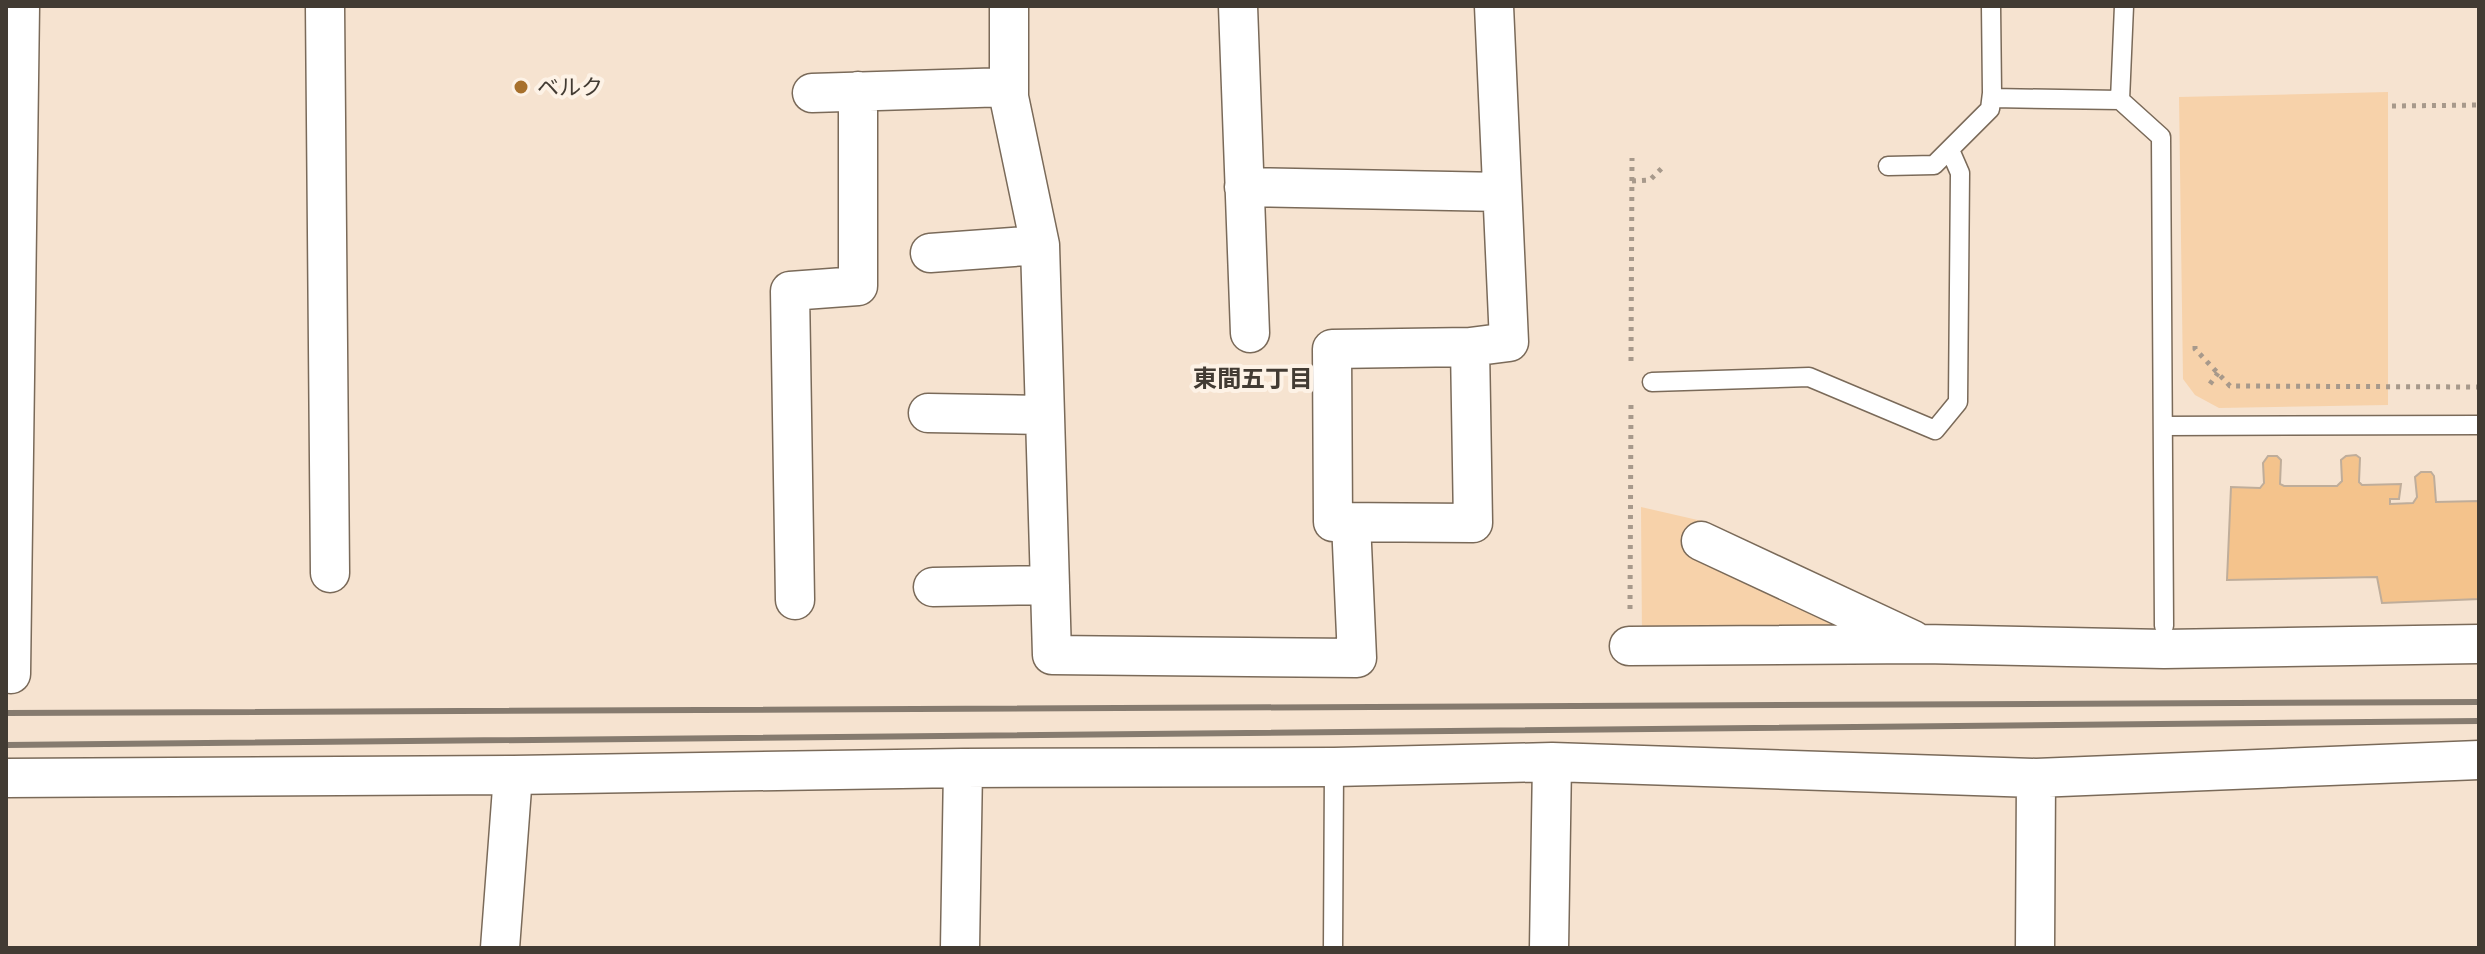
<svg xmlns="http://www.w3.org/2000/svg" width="2485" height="954" viewBox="0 0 2485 954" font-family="Inter,'Noto Sans JP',sans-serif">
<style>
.green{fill:#f7d2aa}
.building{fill:#f4c38c;stroke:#bfad9a;stroke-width:2}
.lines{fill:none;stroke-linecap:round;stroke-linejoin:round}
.lane-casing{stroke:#7a6a59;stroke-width:21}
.street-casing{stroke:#7a6a59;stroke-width:41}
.path{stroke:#a7998b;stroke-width:5;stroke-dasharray:4 6;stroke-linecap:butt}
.lane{stroke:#fff;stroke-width:18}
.street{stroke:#fff;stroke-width:38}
.rail{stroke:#867b6f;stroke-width:6}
.poi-dot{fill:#a7702c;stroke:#fdf2e6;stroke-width:3}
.labels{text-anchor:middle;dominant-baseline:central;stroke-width:8;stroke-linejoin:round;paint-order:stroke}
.poi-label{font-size:22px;fill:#423b33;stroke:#fdf2e6;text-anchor:start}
.neighbourhood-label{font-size:24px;font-weight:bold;fill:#423b33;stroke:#fdf2e6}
</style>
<rect width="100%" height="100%" fill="#f6e3d0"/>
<path class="green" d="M2388,92V405L2219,408L2195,395L2183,379L2179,97Z
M1641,507L1702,521L1688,551L1868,631L1642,637Z"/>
<path class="building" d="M2356,455L2360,458L2359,482L2362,485L2401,484L2399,499H2390V504L2413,503L2417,497L2415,477L2421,472H2431L2434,476L2436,502L2479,501V599L2382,603L2377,577L2227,580L2231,487L2260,488L2264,483L2263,463L2268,456H2277L2281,460L2280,484L2284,486H2337L2342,481L2341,460L2346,456Z"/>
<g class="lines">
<defs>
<path id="lane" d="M1992,98L2120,100L2161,137L2164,626
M2120,100L2124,6
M1888,166L1934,165L1990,109L1992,93L1991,6
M1652,382L1809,377L1935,430L1958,402L1960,173L1950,150
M2163,426L2479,425
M1333,948L1334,767"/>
<path id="street" d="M325,6L330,573
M1009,6V97L1040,245L1052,655L1357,658L1351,522
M1238,6L1250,333
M812,93L1009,87
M1244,187L1502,192
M930,253L1040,245
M1470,347L1473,523L1333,522L1332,349Z
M1470,347L1509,342L1494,6
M928,413L1044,415
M1701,541L1913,640
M933,587L1050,585
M795,600L790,291L858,286V91
M1629,646L1923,644L2164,649L2479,644
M11,674L20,6
M6,778L513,775L963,768L1334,767L1552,762L2036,778L2479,760
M500,948L513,775
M960,948L963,768
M1549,948L1552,762
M2035,948L2036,778"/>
</defs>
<use href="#lane" class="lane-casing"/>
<use href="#street" class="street-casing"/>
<path class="path" d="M2392,106L2479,105
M1632,181L1650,180L1662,168
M2195,346V349L2230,386L2479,387
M1631,361L1632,158
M2210,384L2218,373
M1630,609L1631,403"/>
<use href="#lane" class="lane"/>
<use href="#street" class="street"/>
<path class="rail" d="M6,713L2479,702
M6,745L2479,721"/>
</g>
<circle class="poi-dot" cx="521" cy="87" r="8"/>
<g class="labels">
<g class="poi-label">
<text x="537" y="87">ベルク</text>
</g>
<g class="neighbourhood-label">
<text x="1253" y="378">東間五丁目</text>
</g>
</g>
<rect width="2485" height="954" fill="none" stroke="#423b33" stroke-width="16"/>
</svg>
